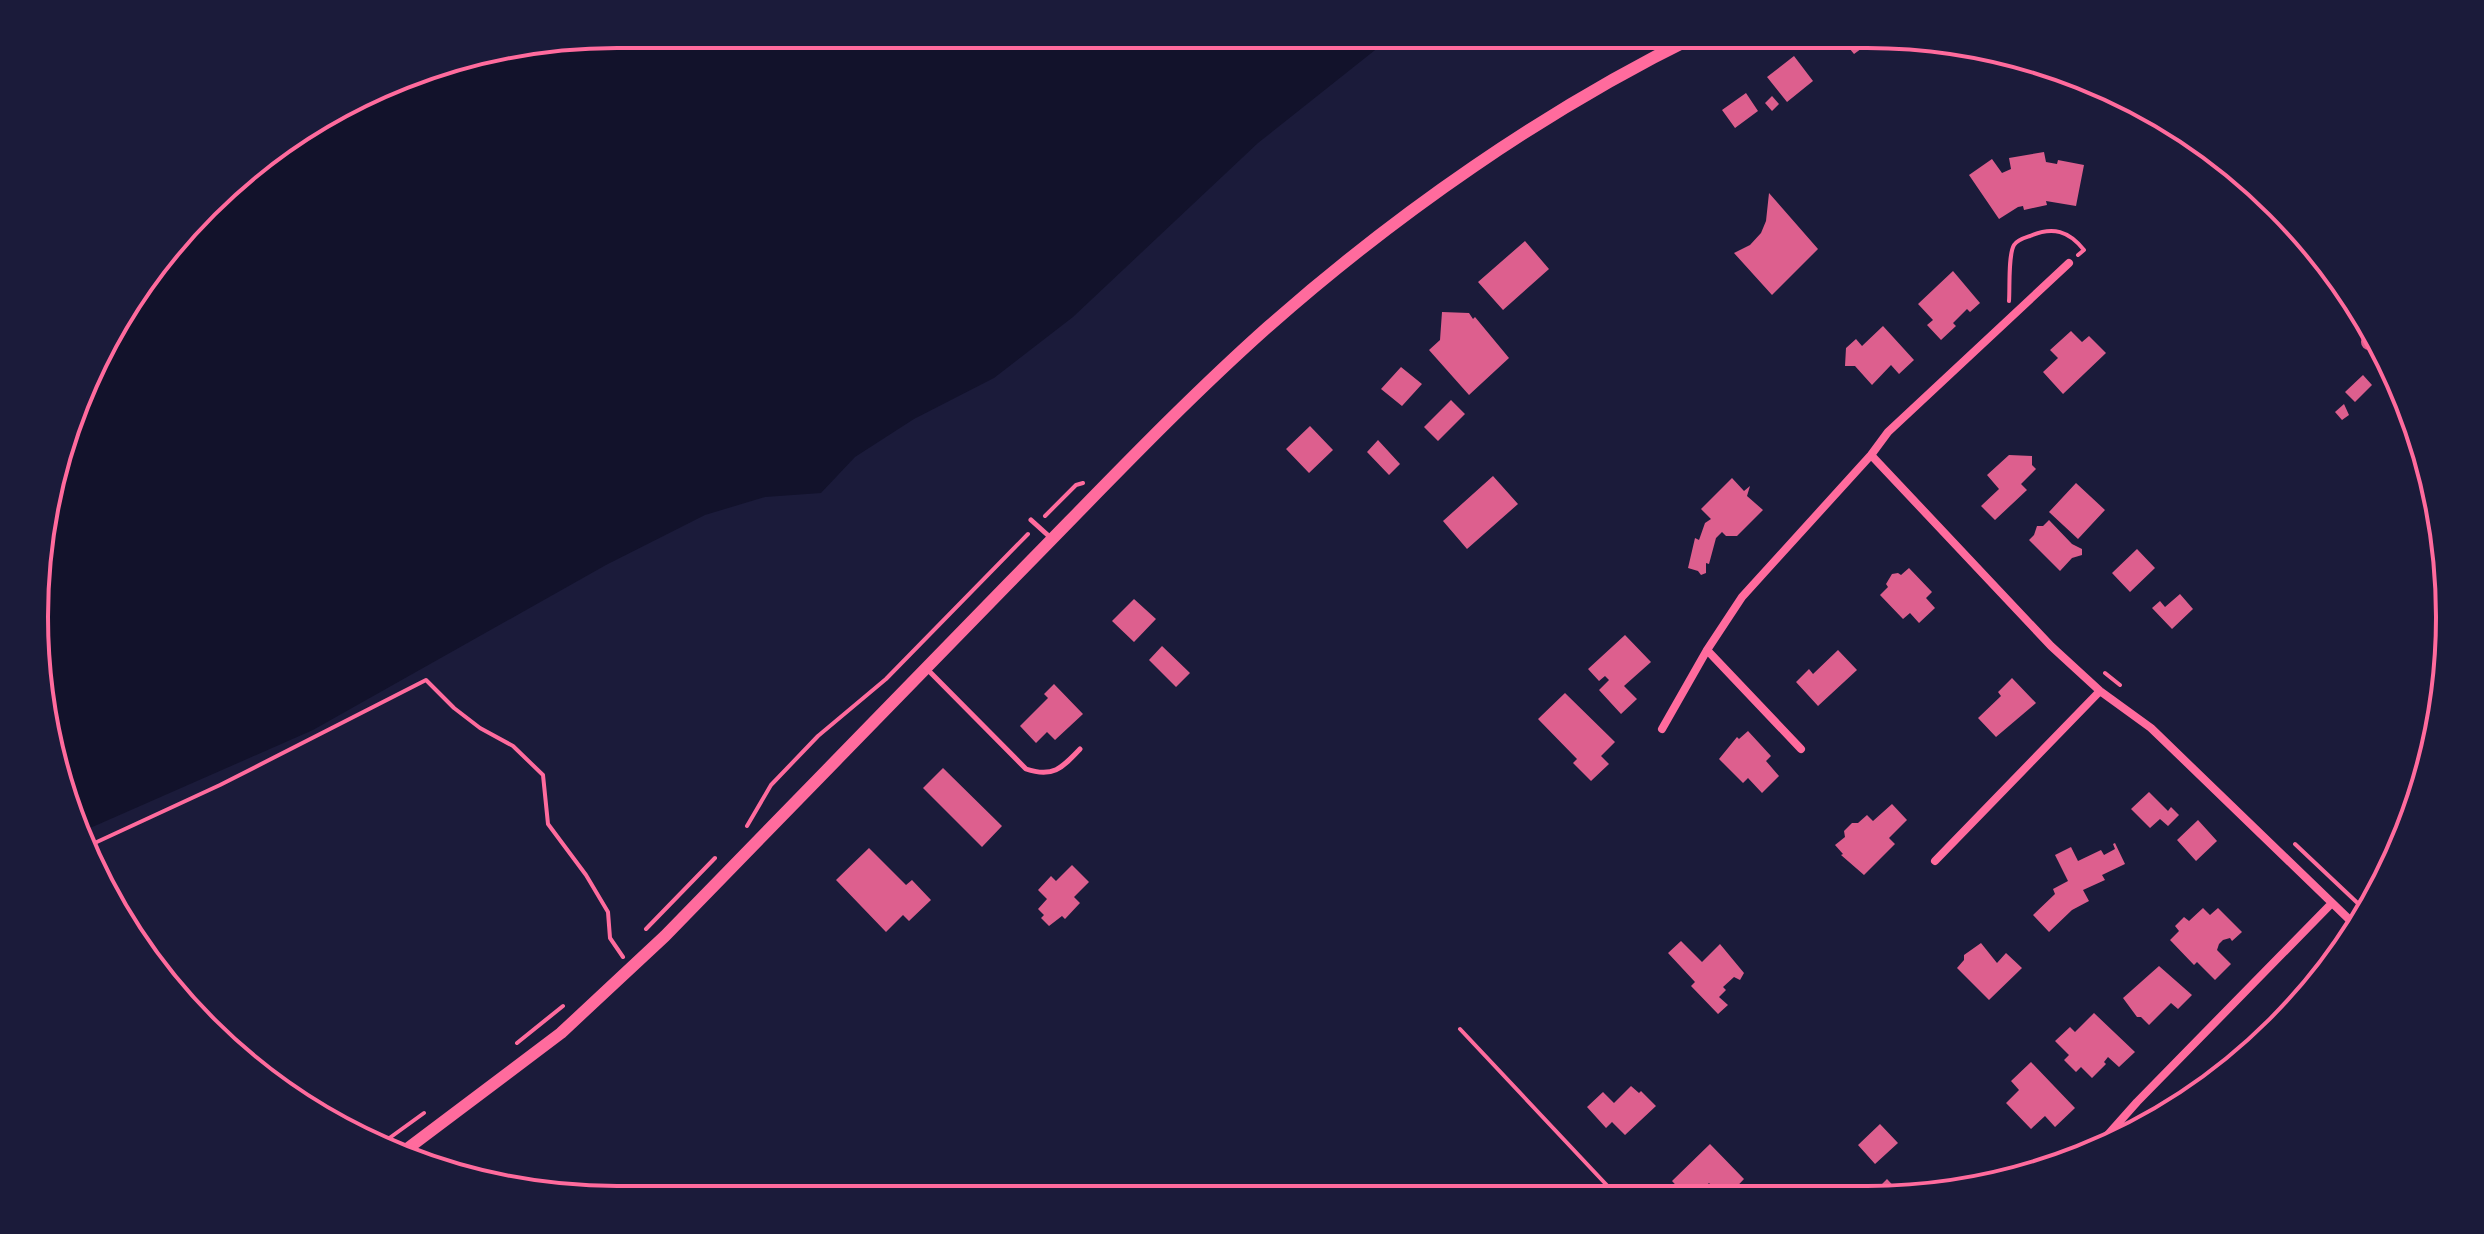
<svg xmlns="http://www.w3.org/2000/svg" width="2484" height="1234" viewBox="0 0 2484 1234" font-family="Literata,serif">
<style>
.water{fill:#12122b}
.building{fill:#dd5f8e}
.lines{fill:none;stroke-linecap:round;stroke-linejoin:round}
.path{stroke:#ff6b9d;stroke-width:4}
.service{stroke:#ff6b9d;stroke-width:5}
.minor{stroke:#ff6b9d;stroke-width:8}
.tertiary{stroke:#ff6b9d;stroke-width:12}
.rim{fill:none;stroke:#ff6b9d;stroke-width:4}
</style>
<rect width="100%" height="100%" fill="#1b1b3a"/>
<path class="water" d="M617,34L1394,35L1258,143L1073,317L994,378L914,419L855,457L821,493L765,497L705,515L606,565L313,730L81,832L39,693L45,503L78,394L132,293L262,155L429,65Z"/>
<path class="building" d="M1855,35H1880L1854,54L1845,43Z
M1794,56L1813,81L1787,102L1767,77Z
M1746,93L1758,111L1735,128L1722,110Z
M1772,96L1779,104L1772,111L1765,103Z
M2044,152L2046,162L2057,164L2058,160L2084,165L2076,206L2046,201L2047,205L2024,210L2023,206L2018,207L1999,219L1969,175L1992,159L2002,173L2011,169L2009,158Z
M1769,193L1818,249L1772,295L1734,253L1750,245L1761,233L1766,221Z
M1525,241L1549,269L1503,310L1478,282Z
M1953,271L1980,303L1970,312L1967,309L1953,323L1956,326L1941,340L1927,325L1933,320L1918,304Z
M1442,312L1469,313L1473,319L1475,317L1509,358L1469,395L1429,350L1440,340Z
M1883,326L1914,360L1899,374L1891,365L1872,385L1855,366H1845L1846,348L1856,339L1862,346Z
M2071,331L2082,342L2089,336L2106,353L2063,394L2043,372L2058,358L2050,350Z
M2361 342a8 8 0 1 1 16 0a8 8 0 1 1-16 0Z
M2384,352L2394,374L2391,377L2375,360Z
M1401,367L1422,384L1402,406L1381,389Z
M2363,375L2372,385L2355,402L2345,392Z
M1451,400L1465,414L1438,441L1424,427Z
M2344,404L2349,415L2342,420L2335,412Z
M1310,426L1333,450L1309,473L1286,449Z
M1378,440L1400,464L1389,475L1367,452Z
M2009,455L2032,456V465L2036,469L2021,484L2027,490L1995,520L1981,506L1999,489L1987,475Z
M1493,476L1518,504L1467,549L1443,521Z
M1732,478L1744,491L1750,486L1747,496L1763,510L1737,536H1726L1722,532L1716,538L1709,564L1706,563V573L1701,575L1698,571L1688,568L1695,538L1699,540L1705,523L1711,519L1701,509Z
M2076,483L2105,510L2078,539L2049,512Z
M2049,520L2072,544L2082,549V555L2072,558L2060,571L2029,540L2034,535L2037,526H2043Z
M2137,549L2155,568L2130,592L2112,573Z
M1909,568L1932,592L1926,598L1935,608L1919,623L1910,613L1903,619L1880,595L1888,587L1886,584L1892,574L1898,573L1901,575Z
M2180,594L2193,609L2172,629L2152,608L2160,601L2165,607Z
M1134,599L1156,619L1134,642L1112,621Z
M1625,635L1651,662L1624,686L1637,699L1621,714L1599,690L1609,680L1605,676L1599,681L1588,669Z
M1162,646L1190,673L1176,687L1149,660Z
M1838,650L1857,670L1818,706L1796,682L1809,669L1813,674Z
M2012,678L2036,703L1996,737L1978,718L2001,696L1998,692Z
M1054,684L1083,714L1055,740L1047,732L1036,743L1020,726L1048,698L1044,694Z
M1565,693L1615,742L1601,756L1609,764L1591,781L1573,763L1577,759L1538,719Z
M1748,731L1771,756L1766,761L1779,776L1762,793L1748,778L1743,783L1719,759L1737,737L1739,739Z
M943,768L1002,826L982,847L923,788Z
M2149,792L2168,811L2171,807L2179,815L2168,826L2160,819L2150,828L2131,809Z
M1892,804L1907,820L1889,838L1895,844L1864,875L1841,855L1843,854L1835,845L1845,837L1844,831L1852,823H1858L1867,815L1873,821Z
M2198,820L2217,841L2196,861L2177,840Z
M2115,843L2125,864L2102,875L2105,880L2083,890L2089,901L2072,910L2049,932L2033,915L2055,894L2053,889L2068,881L2055,855L2071,847L2078,861L2101,850L2104,855L2115,849L2113,844Z
M869,848L906,885L912,880L931,900L909,921L903,915L886,932L836,880Z
M1072,865L1089,882L1074,897L1080,903L1065,919L1062,916L1049,926L1041,918L1044,915L1038,909L1047,899L1038,890L1051,876L1056,881Z
M2203,908L2210,915L2218,908L2242,932L2232,941L2230,938L2223,940L2219,944L2217,950L2231,964L2215,980L2197,962L2194,965L2170,940L2179,931L2175,926L2184,917L2189,921Z
M1681,941L1702,962L1720,944L1744,973L1740,980L1734,977L1723,987L1726,990L1719,997L1728,1005L1718,1014L1691,986L1695,982L1668,953Z
M1981,943L1997,963L2006,953L2022,968L1989,1000L1957,968L1964,960V955Z
M2159,966L2192,995L2178,1009L2171,1003L2149,1025L2141,1017H2137L2123,998Z
M2094,1013L2135,1052L2119,1067L2108,1057L2104,1062L2106,1064L2092,1078L2081,1067L2076,1072L2064,1060L2069,1055L2055,1041L2070,1027L2075,1032Z
M2031,1062L2075,1108L2055,1127L2045,1116L2031,1129L2006,1103L2019,1090L2011,1081Z
M1631,1086L1639,1093L1641,1091L1656,1106L1625,1135L1612,1122L1606,1128L1587,1107L1603,1092L1614,1103Z
M1880,1124L1898,1143L1875,1164L1858,1145Z
M1710,1144L1744,1179L1728,1196H1721L1709,1183L1696,1196H1686L1672,1181Z
M1887,1179L1902,1195H1888L1880,1186Z"/>
<g class="lines">
<path class="path" d="M2009,301C2010,289 2008,255 2014,245C2017,240 2024,238 2030,236C2053,226 2069,231 2084,250L2078,255
M1045,516L1076,485L1083,483
M2105,673L2120,685
M747,826L771,785L818,736L886,679L1028,534
M2295,844L2366,911
M86,847L220,785L426,680L454,708L480,728L513,746L543,775L548,824L586,875L608,912L610,938L623,957
M646,929L715,858
M1460,1029L1617,1196
M517,1043L563,1006
M377,1147L424,1113"/>
<path class="service" d="M1031,520L1051,538
M927,669L1026,769C1053,778 1062,768 1080,749"/>
<path class="minor" d="M1871,455L2051,646L2100,691L2151,728L2356,926
M1707,650L1801,749
M1662,729L1707,650L1742,597L1871,455L1888,432L2069,263
M1935,861L2100,691
M2089,1156L2137,1102L2332,903"/>
<path class="tertiary" d="M399,1155L561,1033L665,936C779,819 894,701 1008,584C1094,497 1178,407 1269,326C1396,214 1546,109 1698,35"/>
</g>
<path d="M0 0H2484V1234H0ZM617 48H1867A569 569 0 0 1 2436 617V617A569 569 0 0 1 1867 1186H617A569 569 0 0 1 48 617V617A569 569 0 0 1 617 48Z" fill="#1b1b3a" fill-rule="evenodd"/>
<path class="rim" d="M617 48H1867A569 569 0 0 1 2436 617V617A569 569 0 0 1 1867 1186H617A569 569 0 0 1 48 617V617A569 569 0 0 1 617 48Z"/>
</svg>
